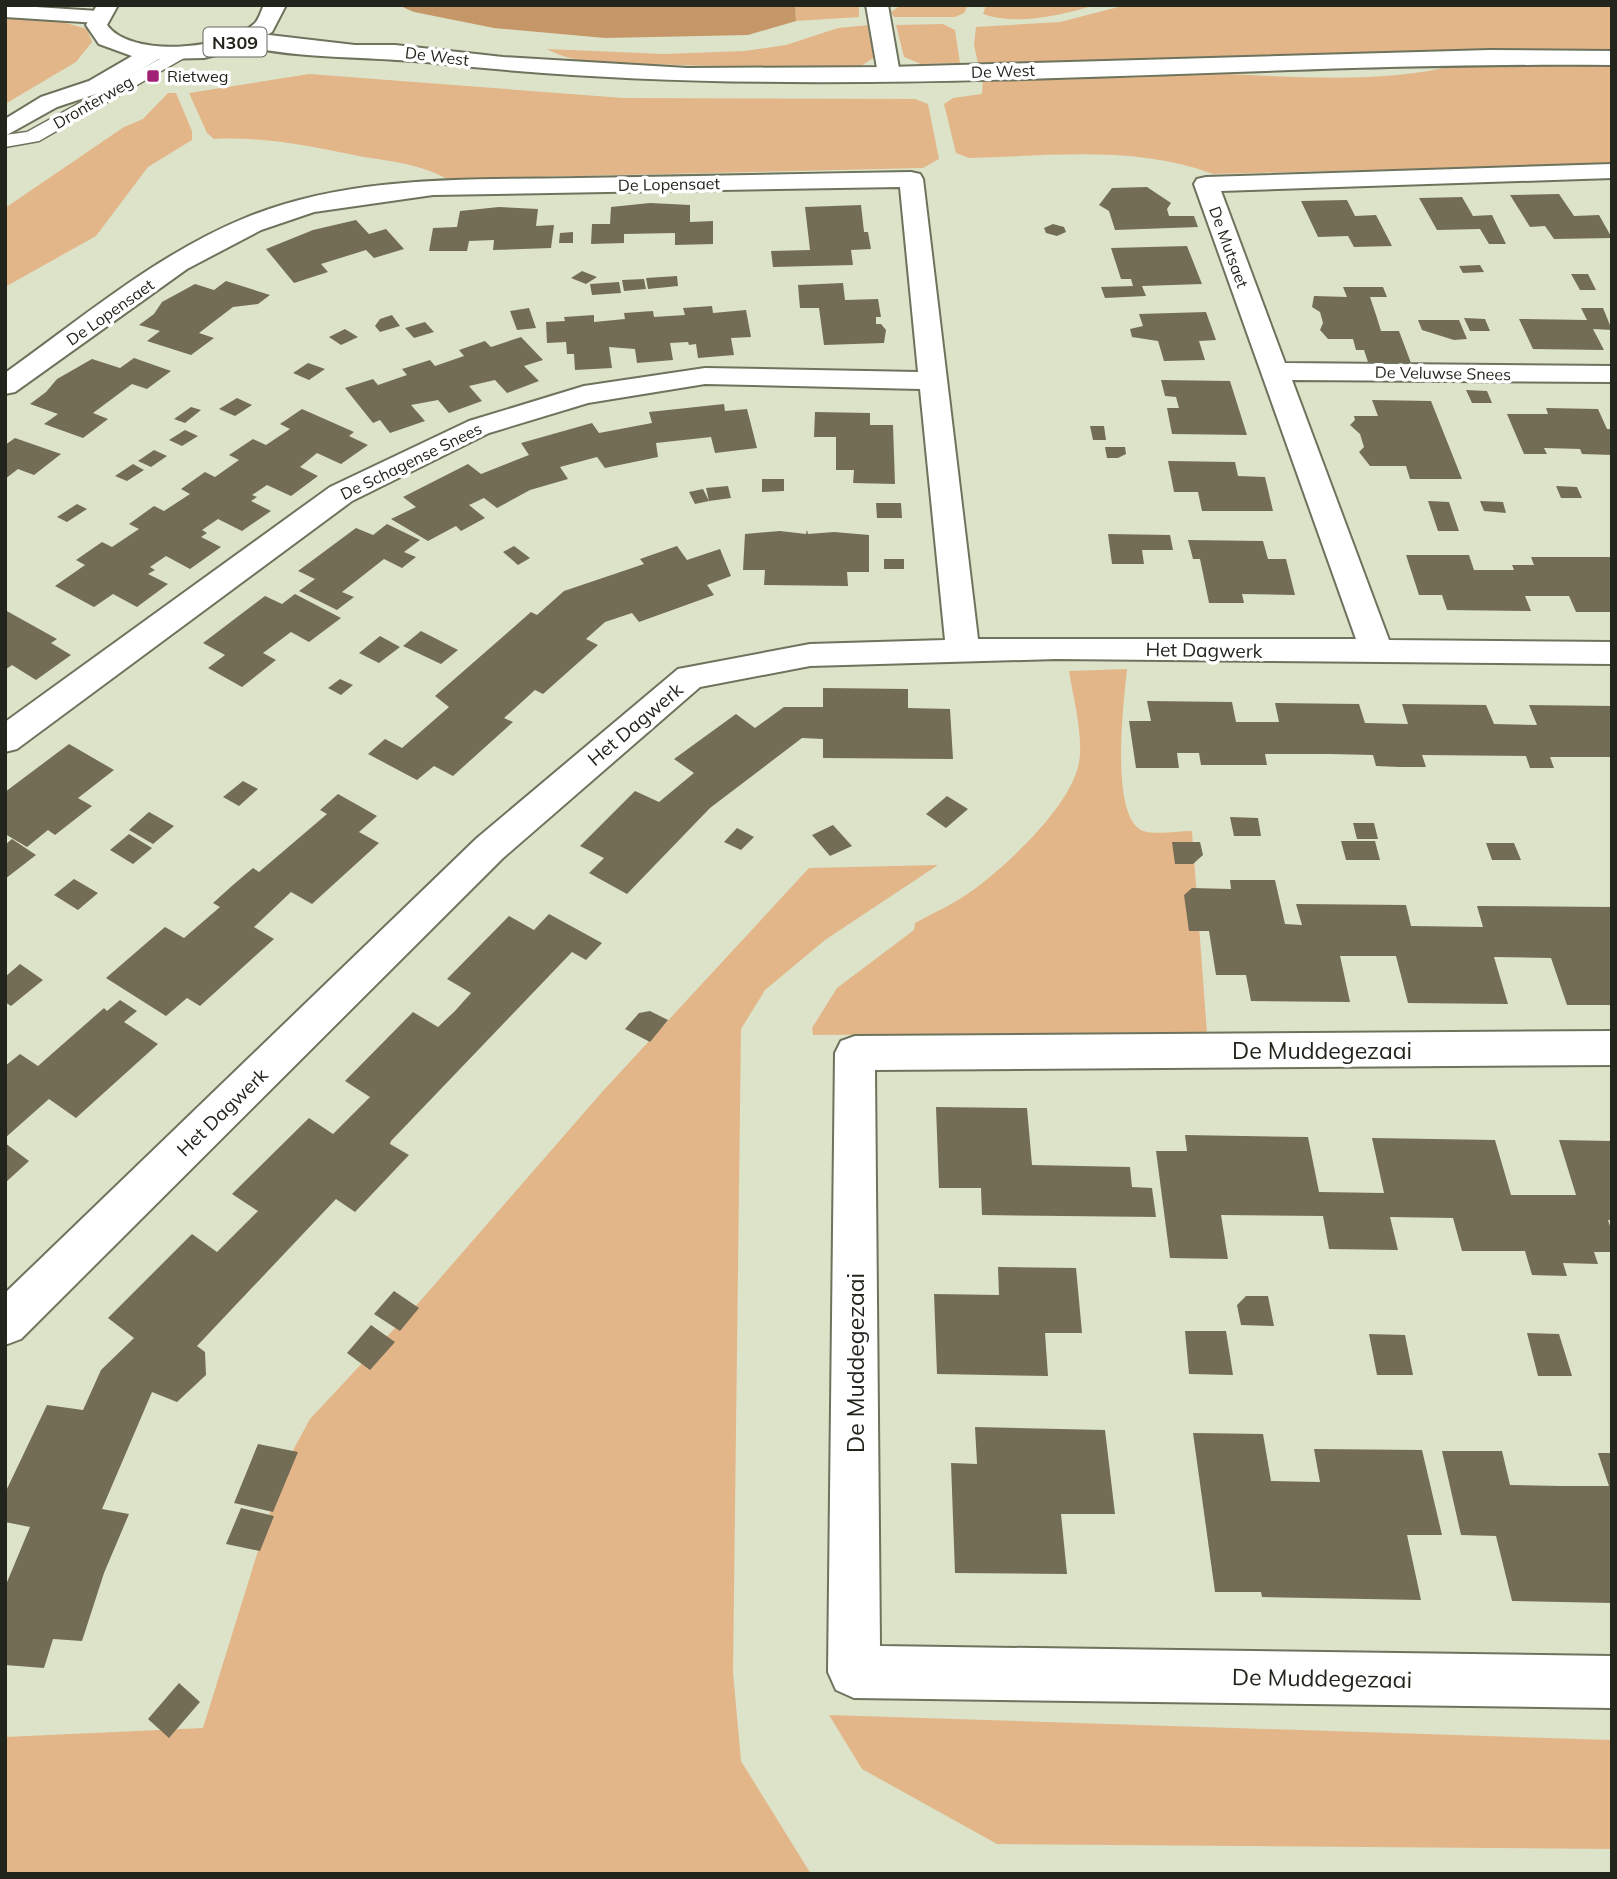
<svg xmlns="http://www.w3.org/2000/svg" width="1617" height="1879" viewBox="0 0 1617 1879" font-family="Mulish,sans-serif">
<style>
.green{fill:#e3b68a}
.forest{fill:#c59667}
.building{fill:#746d56}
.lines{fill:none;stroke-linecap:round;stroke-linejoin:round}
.lane-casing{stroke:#6d735c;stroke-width:3}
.street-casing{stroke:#6d735c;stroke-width:4}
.secondary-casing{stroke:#6d735c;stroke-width:4}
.primary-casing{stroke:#6d735c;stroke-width:4}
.lane{fill:#fff;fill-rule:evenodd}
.street{fill:#fff;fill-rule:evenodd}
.secondary{fill:#fff;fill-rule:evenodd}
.primary{fill:#fff;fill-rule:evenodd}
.poi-dot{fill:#a02175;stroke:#fff;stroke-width:2.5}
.labels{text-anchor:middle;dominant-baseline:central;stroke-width:7;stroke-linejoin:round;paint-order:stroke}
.far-street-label{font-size:16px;fill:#22251b;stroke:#fff}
.far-poi-label{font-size:16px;fill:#22251b;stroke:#fff;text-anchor:start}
.shield{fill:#fff;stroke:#64665f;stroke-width:2}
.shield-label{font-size:18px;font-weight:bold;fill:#22251b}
.street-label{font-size:19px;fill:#22251b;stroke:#fff}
.near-street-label{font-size:23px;fill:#22251b;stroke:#fff}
</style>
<rect width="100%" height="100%" fill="#dce3c9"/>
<path class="green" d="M795,5H859V17L796,21Z
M901,5H968L964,13L955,17H894L891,12Z
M986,5H1096C1061,15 1018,26 983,14Z
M1126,5H1612V50L1493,49L978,63L974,45L976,27L1060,22Z
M5,15L45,17L87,29L92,42L76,62L5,104Z
M943,24L955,30L960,63L921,64L904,57L896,25Z
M869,25L875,57L861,66C789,66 718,67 646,64C614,63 575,65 547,49L664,54L744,51L786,45L838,28Z
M1457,65H1612V164L1213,174C1135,145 1051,156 969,158L956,153L944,104L953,98L982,94L983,78C1054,76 1126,71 1197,73C1283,75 1373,86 1457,65Z
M309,74L623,98L915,99L928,104L939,159L923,168L447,179C423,165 391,161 364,157C314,147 265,136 214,139L207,133L189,93Z
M168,93H176L192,131V140L148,167L96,236L5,287V208L124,127L143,119Z
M1127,669C1124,700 1109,817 1143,831C1156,835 1178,831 1192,831L1207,1033L813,1035L812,1028L837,988L914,930L915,923C935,912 958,902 976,888C1010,862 1067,809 1078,767C1085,741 1073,697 1069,671Z
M938,865L825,940L765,990L741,1029L733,1672L741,1761L811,1874H5V1737L203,1728L284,1467L310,1419L422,1299L602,1092L809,868Z
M829,1715L1612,1740V1849L997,1844L862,1769Z"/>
<path class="forest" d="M398,5H795L796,21L748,35L605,38L494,28L414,12Z"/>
<path class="building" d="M1147,187L1171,203L1167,209L1169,216H1194L1198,227L1115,230L1109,211L1099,205L1112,188Z
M1559,194L1574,216L1599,215L1612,238L1554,239L1545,226L1530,227L1510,195Z
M1462,197L1473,216L1492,215L1506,244H1489L1480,229L1437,230L1419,198Z
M1347,200L1355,216L1376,215L1392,246L1354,247L1348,236L1318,237L1301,201Z
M650,203L690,205V222L713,221V244L675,245V233L624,234V243L591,244L592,224H610L611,207Z
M861,205L864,232H868L871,249L851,250L853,265L773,267L771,251L810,250L805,207Z
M499,207L538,209L536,226L554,225L551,248L493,250L494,240L469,241L467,251H429L433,228L457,227L460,211Z
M356,220L369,234L386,229L404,249L374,258L366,250L321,264L328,272L294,283L266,249L313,230Z
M1053,224L1064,227L1066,232L1057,236L1046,233L1044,228Z
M573,232V243H559L560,233Z
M1187,246L1202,284L1142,286L1146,296L1105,298L1101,287L1133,286L1131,279H1121L1111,248Z
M1480,265L1484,272L1463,273L1459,266Z
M582,271L597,277L586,284L571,278Z
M1571,274H1588L1596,290H1580Z
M677,276L678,286L648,289L646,278Z
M644,279L646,289L624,291L622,280Z
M226,281L270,295L258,304L233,307L199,333L214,338L191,355L147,341L160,331L139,325L154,314L162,302L195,284L214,290Z
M619,282L621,293L592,295L590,284Z
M843,283L845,300L878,299L881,317H876V324H881L886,330L884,343L824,345L819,308H800L798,285Z
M1343,287H1383L1387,297H1370L1377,318L1381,331H1399L1411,363L1368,362L1364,350H1356L1353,339H1328L1320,330L1323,323L1320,312L1312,307L1314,296L1347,297Z
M712,306L713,313L746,310L751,337L731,338L734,355L698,358L696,344L689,345L688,342L670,343L673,360L637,363L635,349L609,347L612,368L575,370L574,354H567L566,342L547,343L546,322L565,321L564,317L594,315V322L625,319L624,313L653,311L654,317L685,315L683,308Z
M529,308L536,328L517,330L510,311Z
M1581,308H1603L1612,330L1593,329L1604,350L1533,349L1519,319L1587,320Z
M1206,312L1216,340L1199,341L1205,360L1164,361L1158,341L1132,337L1130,329L1143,326L1139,314Z
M392,315L400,326L380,332L375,326L380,319Z
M1464,318L1485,319L1490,331H1470Z
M1418,320H1459L1467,339L1454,340L1422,330Z
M425,322L434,332L414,338L405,328Z
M345,329L358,337L341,345L329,337Z
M521,337L543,360L524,366L539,381L507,393L495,380L469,386L482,401L449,413L438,400L411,405L425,421L390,433L380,420L373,423L345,388L373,379L378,385L407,375L402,369L430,360L435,366L464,356L459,350L485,341L491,347Z
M134,358L171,371L147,389L132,384L93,413L108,419L83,438L44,424L58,414L30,404L46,392L57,379L92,359L120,368Z
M308,363L325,369L309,380L293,373Z
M1161,380L1230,381L1247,435L1172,434L1167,408H1179L1176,397L1165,396Z
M1466,390L1487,391L1492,403H1472Z
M237,398L252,405L235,416L219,409Z
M1372,400L1431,401L1462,479H1410L1406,466H1370L1359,452L1364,447L1360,434L1350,425L1355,420L1354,416H1378Z
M724,404L725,411L747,409L757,448L715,453L711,437L656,443L658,457L605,468L597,457L560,467L568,479L530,490L497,508L484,498L469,505L485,518L461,531L456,526L428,541L391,519L416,507L403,497L468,464L481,474L529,455L521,443L592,423L599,433L652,423L649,412Z
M191,407L201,410L185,423L174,419Z
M1546,408L1598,409L1607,429H1612V455L1582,454L1580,449L1544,448L1547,454H1524L1507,414H1548Z
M302,409L354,432L349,436L368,445L341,464L317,453L300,467L318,476L291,496L267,485L252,495L257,497L251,501L271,511L242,531L218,519L202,530L207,533L201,537L221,547L190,569L166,556L150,567L155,570L148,574L168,584L137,607L113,594L94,607L55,586L85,565L76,560L102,542L112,547L139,529L129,524L154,506L164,511L190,494L181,489L205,472L215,477L239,460L229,455L253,439L266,445L290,429L280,424Z
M815,412L870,413V425H893L895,484L853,483L854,470H836V437H814Z
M1090,426H1104L1106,440H1093Z
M185,430L198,436L182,446L169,440Z
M15,438L61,454L34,475L18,469L5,479V445Z
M1105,447H1125L1126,454L1118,458H1107Z
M154,450L167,456L151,467L138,461Z
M1168,461L1235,462L1238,476L1265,477L1273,511H1202L1198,492H1174Z
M133,464L144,470L127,481L115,476Z
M762,479H784V491L762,492Z
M728,486L731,498L709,501L706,488Z
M1556,486L1577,487L1582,498H1561Z
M703,489L709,501L695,504L689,492Z
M1428,501L1449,502L1459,531H1438Z
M1480,501L1503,502L1506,513L1484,511Z
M876,503H901L902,518H877Z
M77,504L87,509L67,522L57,517Z
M387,524L420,540L404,552L416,557L402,568L384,559L342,592L354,597L337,610L299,591L315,579L298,571L356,528L373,535Z
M807,530L808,534L834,532L869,535V572H847L848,586L764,585L765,570H743L745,534L780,531L806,534Z
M1108,534L1170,535L1173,550H1142L1144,564H1112Z
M1188,540L1263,541L1268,559H1286L1295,595L1242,594L1244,603H1209L1200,559H1193Z
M514,546L530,558L518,565L503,552Z
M677,546L687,560L720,549L731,576L707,585L714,595L639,622L632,613L605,622L586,639L598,645L543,694L535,690L504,718L513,722L453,776L434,766L417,780L368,754L385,739L402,748L449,707L435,696L531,612L537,615L564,591L644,564L640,559Z
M1406,555H1469L1474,570H1514L1512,565H1534L1531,557H1612V612H1576L1569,596H1525L1531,611L1447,610L1442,595H1419Z
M884,559H904V569H884Z
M295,594L341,618L309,642L291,632L263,653L276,660L242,687L208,668L225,655L203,643L265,596L282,604Z
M5,610L57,639L51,643L71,655L36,680L12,665L5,670Z
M421,631L458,650L441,664L403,646Z
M380,636L400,647L379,663L359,653Z
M340,679L353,685L341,695L328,688Z
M823,688L908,689V708L950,709L953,759L823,758V739L802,738L710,808L627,894L589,873L604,858L580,846L635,791L659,802L694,773L674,759L736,714L755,728L784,707H823Z
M1147,701L1232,702L1236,722H1279L1275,703L1359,704L1365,723L1408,724L1402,704L1486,705L1494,724L1537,725L1529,705L1612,706V757H1550L1554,768H1530L1526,756L1422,755L1426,767H1399L1376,766L1373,755L1329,754H1265L1267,765H1201L1199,753H1177L1179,768H1136L1129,721H1151Z
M69,744L114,770L78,798L92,806L55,835L48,830L27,847L5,834V792Z
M243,781L258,789L239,806L223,797Z
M338,794L377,816L359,832L379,843L312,904L291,892L254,927L274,939L200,1006L187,998L166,1016L106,978L165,927L184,938L220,907L213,903L233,885L253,868L259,872L327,814L320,810Z
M947,796L968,809L946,828L926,814Z
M149,812L174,826L153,844L129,830Z
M1230,817L1258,818L1261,836H1234Z
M1353,823H1374L1378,839H1357Z
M833,825L852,846L830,856L812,835Z
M737,828L754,837L741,850L724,842Z
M129,834L152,848L133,864L110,850Z
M12,839L36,855L5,879V845Z
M1341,841H1375L1380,860H1346Z
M1172,842H1200L1203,855L1193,864H1175Z
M1486,843H1514L1521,860H1492Z
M74,879L98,893L78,910L54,895Z
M1230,880H1275L1285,924L1302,925L1296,904L1406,905L1411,926L1483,927L1477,906L1612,907V1005H1567L1551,958L1494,957L1508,1004L1408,1003L1396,956H1340L1350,1002L1251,1001L1246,975H1216L1209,931H1189L1184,895L1192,888L1231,889Z
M549,914L602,943L586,960L572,952L391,1141L390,1144L409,1155L355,1212L336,1199L197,1346L205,1352L206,1375L177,1402L152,1392L102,1509L129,1514L104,1573L82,1641L53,1639L44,1668L5,1665V1587L30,1527L5,1522V1493L47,1405L83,1410L101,1370L134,1338L108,1318L192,1234L217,1252L258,1211L232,1194L309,1118L333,1134L370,1097L345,1081L413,1012L438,1027L455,1011L471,993L447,979L509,916L534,930Z
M20,964L43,980L11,1006L5,1002V977Z
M120,1000L137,1011L124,1022L158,1044L76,1118L49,1099L5,1138V1066L20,1054L38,1066L104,1008L107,1011Z
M650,1011L668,1020L650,1042L625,1029L639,1013Z
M936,1107L1027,1108L1032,1165L1130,1167L1132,1187L1152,1188L1156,1217L982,1215L981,1188H939Z
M1185,1135L1308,1137L1319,1192L1384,1193L1372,1138L1495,1140L1511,1195H1576L1559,1140L1612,1141V1220H1608L1612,1232V1252H1594L1598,1264L1563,1263L1567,1276L1532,1275L1525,1251H1462L1453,1218L1390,1217L1398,1250L1329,1249L1323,1216L1221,1215L1228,1259L1170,1258L1156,1151H1187Z
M5,1143L29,1161L5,1183Z
M998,1267L1076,1268L1082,1333H1045L1048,1376L937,1374L934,1294L999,1295Z
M394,1291L419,1308L400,1331L374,1314Z
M1246,1296H1268L1274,1326L1241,1325L1237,1305Z
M371,1325L395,1342L370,1370L347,1353Z
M1185,1331H1226L1233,1375L1189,1374Z
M1527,1333L1559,1334L1572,1376H1538Z
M1369,1334L1405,1335L1413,1375H1377Z
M975,1427L1105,1430L1115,1514H1061L1067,1574L955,1573L951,1463L977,1464Z
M1193,1433L1263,1434L1271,1481L1320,1482L1314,1449L1422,1450L1442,1535H1407L1421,1600L1262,1597L1261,1592H1215Z
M258,1444L298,1452L273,1512L234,1503Z
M1442,1451H1502L1510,1485L1560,1486H1609L1598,1453H1612V1603L1512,1601L1496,1536L1461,1535Z
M241,1508L274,1516L260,1551L226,1544Z
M179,1683L200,1702L169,1738L148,1719Z"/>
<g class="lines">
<defs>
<path id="lane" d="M178,49L184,50L187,54L184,58L39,141L5,147V135L27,132Z"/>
<path id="street" d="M866,5H888L900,74L897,79L889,81L878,74Z
M1612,164V178L1221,191L1285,363L1612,366V382L1292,380L1389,640L1612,642V664L1056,659L810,666L700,687L503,858L21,1339L5,1345V1293L477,838L678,669L810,644L945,640L920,389L705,384L588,403L489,433L352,501L17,749L5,752V722L330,487L469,421L584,386L705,368L918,372L900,187L433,195L314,212L261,230L187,269L15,392L5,394V373C82,318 157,254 245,218C350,175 466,180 578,178C689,176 800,174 911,172L920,174L923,179L978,639H1356L1194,184L1197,179L1206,177Z
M1612,1031V1065L875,1070L880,1646L1612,1656V1708L854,1698L836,1690L828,1672L835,1053L841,1041L855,1036Z"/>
<path id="secondary" d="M5,5L98,11L109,17L98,23L5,17Z
M243,32L355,45H395L503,57L687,68L889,67L1490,50L1612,51V65C1220,61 826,107 435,63C369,56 300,60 235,44L232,39L235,34Z"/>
<path id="primary" d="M97,5H118L107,25C130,58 226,50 254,24C259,20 261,11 264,5H286L272,32L246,47L204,58L159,59L105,91L57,107L5,136V119L41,97L89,81L132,56L99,44L86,25Z"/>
</defs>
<use href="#lane" class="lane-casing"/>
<use href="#street" class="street-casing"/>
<use href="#secondary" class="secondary-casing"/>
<use href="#primary" class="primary-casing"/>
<use href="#lane" class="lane"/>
<use href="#street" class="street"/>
<use href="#secondary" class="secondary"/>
<use href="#primary" class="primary"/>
</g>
<rect class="poi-dot" x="146" y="69" width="14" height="14" rx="3.5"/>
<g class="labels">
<g class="far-street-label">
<text transform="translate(437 56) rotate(7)">De West</text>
<text transform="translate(1003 71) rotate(-2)">De West</text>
<text transform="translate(93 102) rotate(-30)">Dronterweg</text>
<text transform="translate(669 184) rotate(-1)">De Lopensaet</text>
<text transform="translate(1229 247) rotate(70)">De Mutsaet</text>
<text transform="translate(110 312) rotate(-35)">De Lopensaet</text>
<text transform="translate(1443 373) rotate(1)">De Veluwse Snees</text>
<text transform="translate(411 461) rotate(-26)">De Schagense Snees</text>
</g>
<g class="far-poi-label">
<text x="167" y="76">Rietweg</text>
</g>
<rect class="shield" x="203.5" y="27.5" width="63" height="29" rx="5"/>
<g class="shield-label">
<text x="235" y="42">N309</text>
</g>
<g class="street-label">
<text transform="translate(1204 650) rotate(1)">Het Dagwerk</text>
<text transform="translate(635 724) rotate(-40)">Het Dagwerk</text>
<text transform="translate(222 1112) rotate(-44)">Het Dagwerk</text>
</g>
<g class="near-street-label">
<text x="1322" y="1050">De Muddegezaai</text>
<text transform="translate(855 1363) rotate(-90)">De Muddegezaai</text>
<text transform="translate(1322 1678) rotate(1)">De Muddegezaai</text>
</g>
</g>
<rect width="1617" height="1879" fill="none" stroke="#22251b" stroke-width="14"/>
</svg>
